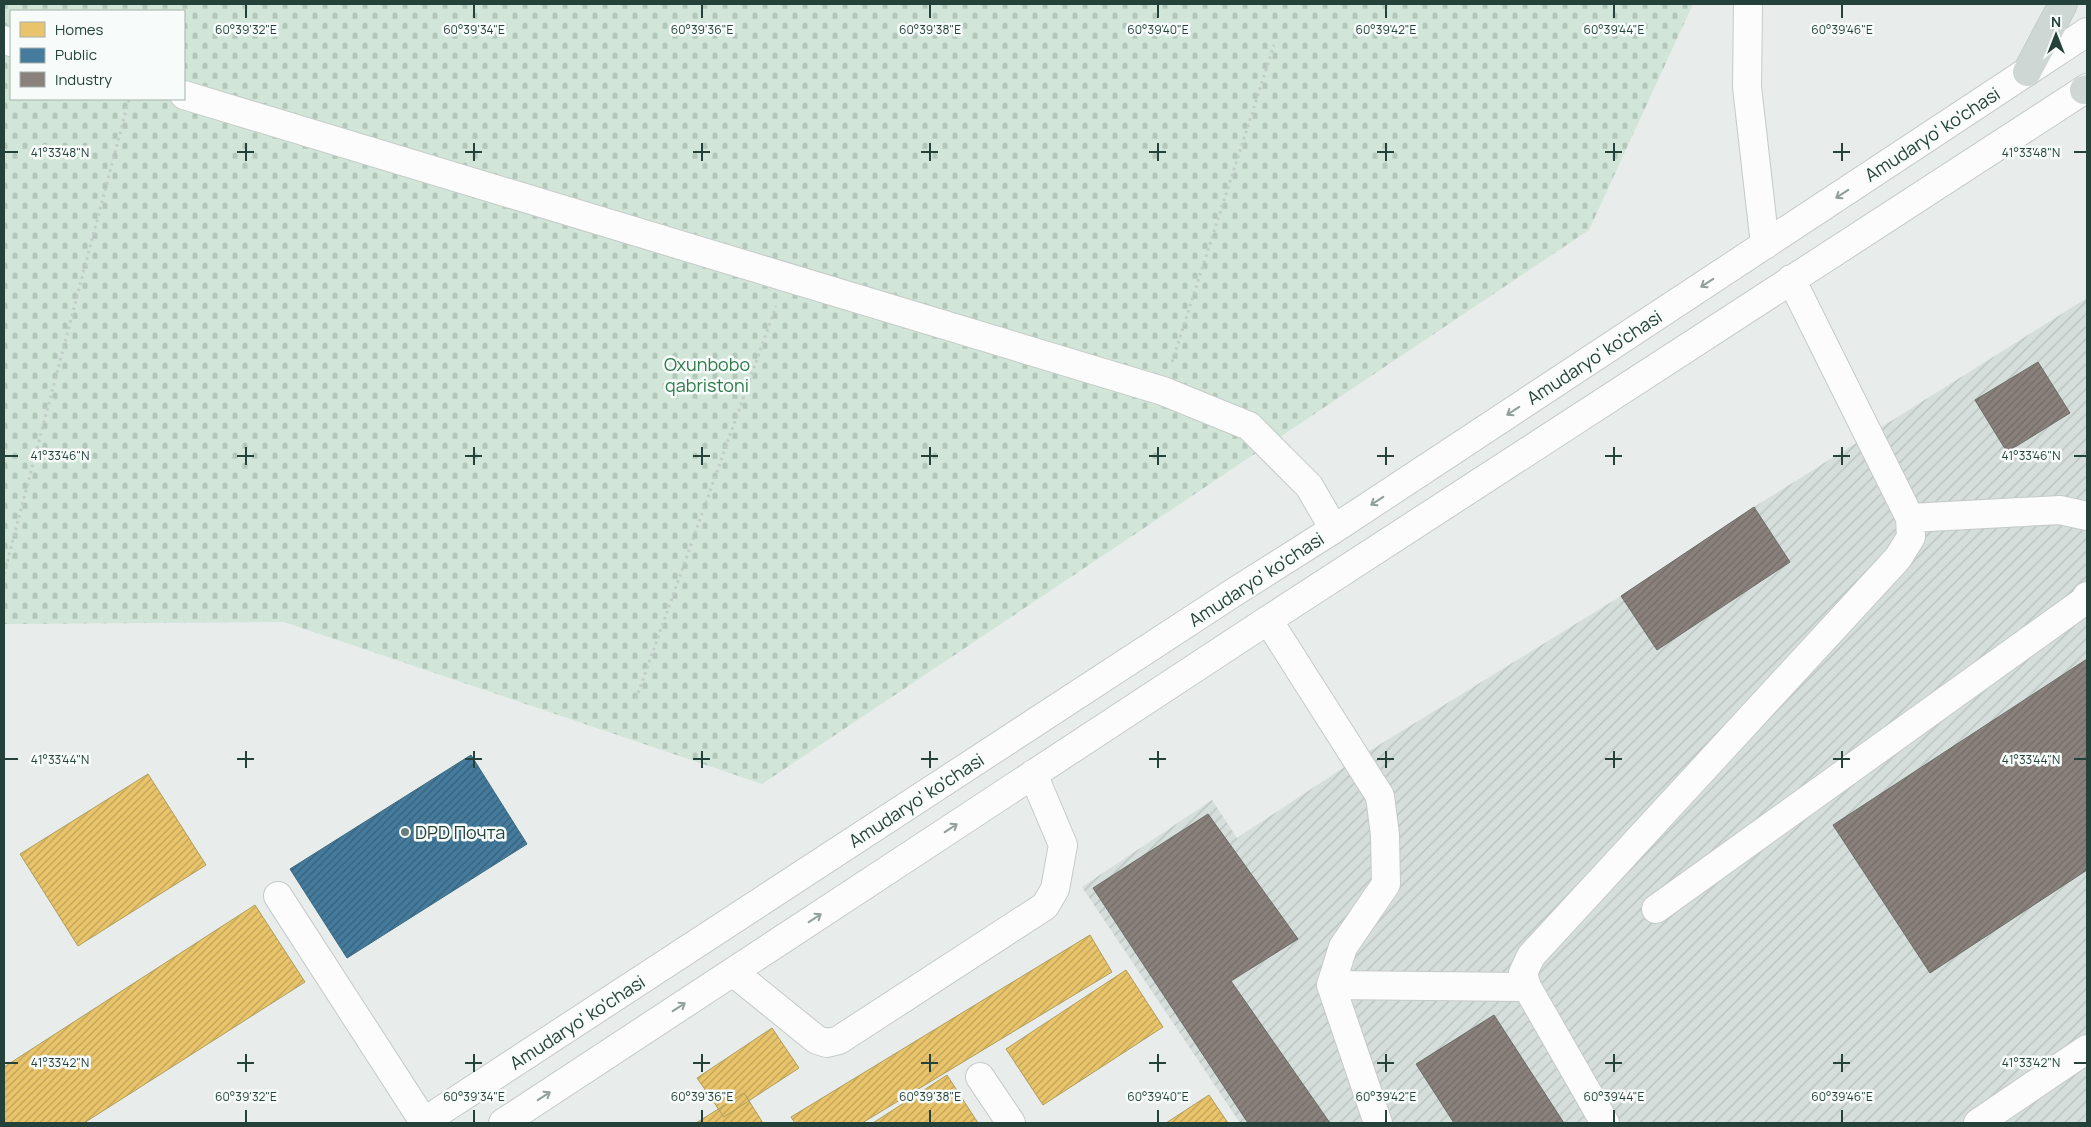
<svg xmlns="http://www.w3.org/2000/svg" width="2091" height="1127" viewBox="0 0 2091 1127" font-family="Manrope,sans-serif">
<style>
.industrial{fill:url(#industrial-furrows)}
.cemetery{fill:url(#cemetery-stones);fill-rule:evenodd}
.homes{fill:url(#homes-hatch);stroke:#ae9d5c}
.public{fill:url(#public-hatch);stroke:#3b6a7f}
.industry{fill:url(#industry-hatch);stroke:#6b6e68}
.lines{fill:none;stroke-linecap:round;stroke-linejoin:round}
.minor-casing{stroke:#c5cac8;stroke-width:30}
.major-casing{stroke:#c3ccc9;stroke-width:30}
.path{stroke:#c3ccca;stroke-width:3;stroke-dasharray:2.5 4;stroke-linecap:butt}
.minor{stroke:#fcfcfc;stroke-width:28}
.major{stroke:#cfd7d5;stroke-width:28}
.oneway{stroke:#909f9b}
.ticks{fill:none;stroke:#24423a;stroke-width:2}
.poi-dot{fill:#697e78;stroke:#f7fbf9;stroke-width:2}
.labels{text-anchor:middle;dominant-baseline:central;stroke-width:5;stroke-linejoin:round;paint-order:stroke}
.street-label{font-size:18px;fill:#24423a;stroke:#f7fbf9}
.park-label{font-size:18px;fill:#2d7a4b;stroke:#f7fbf9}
.poi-label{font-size:18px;fill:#24423a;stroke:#f7fbf9;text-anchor:start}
.ticks-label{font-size:12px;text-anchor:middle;fill:#24423a;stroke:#f7fbf9;stroke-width:5;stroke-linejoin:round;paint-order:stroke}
</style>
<defs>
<pattern id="industrial-furrows" width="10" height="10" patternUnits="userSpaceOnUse" patternTransform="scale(1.25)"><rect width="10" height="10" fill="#d6dedb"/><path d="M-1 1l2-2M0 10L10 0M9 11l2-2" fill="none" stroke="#b8c0bd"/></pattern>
<pattern id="cemetery-stones" width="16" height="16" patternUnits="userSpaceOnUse" patternTransform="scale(1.25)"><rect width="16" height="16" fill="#d1e6d8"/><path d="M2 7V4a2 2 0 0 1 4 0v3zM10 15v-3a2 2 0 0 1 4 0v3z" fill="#b3c6ba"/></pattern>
<pattern id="homes-hatch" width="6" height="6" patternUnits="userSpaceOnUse" patternTransform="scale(1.25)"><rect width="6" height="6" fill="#e9c46a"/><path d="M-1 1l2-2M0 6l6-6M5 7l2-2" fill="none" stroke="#bda158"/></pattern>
<pattern id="public-hatch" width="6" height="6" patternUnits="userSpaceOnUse" patternTransform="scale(1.25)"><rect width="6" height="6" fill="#457b9d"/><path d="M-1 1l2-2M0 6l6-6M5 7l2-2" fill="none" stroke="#36617a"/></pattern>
<pattern id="industry-hatch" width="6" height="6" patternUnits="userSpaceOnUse" patternTransform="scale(1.25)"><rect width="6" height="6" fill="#8a817c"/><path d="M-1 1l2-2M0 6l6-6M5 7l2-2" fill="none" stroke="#716b67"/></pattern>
</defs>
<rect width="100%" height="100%" fill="#e8edeb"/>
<path class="industrial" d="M2087,298V1123H1240L1082,887L1212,800L1237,838L1358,758L1621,596L1754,507Z"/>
<path class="cemetery" d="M4,4H1693L1589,230L762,784L284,622L4,624ZM11,11H184V99H11Z"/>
<path class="homes" d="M148,774L206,865L78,946L20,854Z
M255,905L305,982L84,1123H4V1067Z
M1090,935L1112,972L862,1123H795L791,1117Z
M1126,970L1163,1027L1043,1105L1006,1049Z
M772,1028L799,1068L724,1117L697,1078Z
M947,1075L978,1123H873Z
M744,1093L763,1123H696Z
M1209,1095L1228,1123H1166Z"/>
<path class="public" d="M471,755L527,844L347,958L290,869Z"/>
<path class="industry" d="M2038,362L2070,413L2007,452L1975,400Z
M1754,507L1790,562L1657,650L1621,596Z
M2087,659V870L1930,973L1833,825Z
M1208,814L1298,939L1231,981L1330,1123H1248L1093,888Z
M1494,1015L1564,1123H1454L1416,1064Z"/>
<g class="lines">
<defs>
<path id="minor" d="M1748,4L1747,87L1765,245
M4,40L11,42
M184,95L1163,391L1249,426L1309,486L1334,529
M1910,518L2060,510L2087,516
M1268,620L1380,796L1385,835L1386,884L1343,947L1331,985L1378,1123
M278,896L424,1122
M1656,909L2084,601L2087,596
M733,972L817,1040L827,1043L839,1040L1045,906L1055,889L1063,845L1033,774
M1331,985L1527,987
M980,1077L1011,1123
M422,1123L1236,591L1334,529L2087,32
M503,1123L1268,620L2087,88
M1605,1123L1527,987L1523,973L1531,956L1898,558L1911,537L1910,518L1791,279
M1978,1123L2087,1049"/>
<path id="major" d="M2027,72L2063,4
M2084,90L2087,89"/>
</defs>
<use href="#minor" class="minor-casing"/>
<use href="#major" class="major-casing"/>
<path class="path" d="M145,11L146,4
M1172,362L1274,45
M4,574L129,99
M636,699L776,306"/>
<use href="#minor" class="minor"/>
<use href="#major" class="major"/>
</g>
<defs><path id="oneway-shaft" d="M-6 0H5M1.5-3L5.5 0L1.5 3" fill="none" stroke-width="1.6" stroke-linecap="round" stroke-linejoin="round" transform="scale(1.25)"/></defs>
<g class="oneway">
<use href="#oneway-shaft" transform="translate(1842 194) rotate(147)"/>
<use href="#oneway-shaft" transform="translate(1707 283) rotate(147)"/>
<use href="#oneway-shaft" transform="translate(1513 411) rotate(147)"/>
<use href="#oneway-shaft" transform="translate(1377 501) rotate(147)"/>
<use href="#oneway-shaft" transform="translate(951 828) rotate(-33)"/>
<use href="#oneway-shaft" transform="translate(815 918) rotate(-33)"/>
<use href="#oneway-shaft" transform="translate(679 1007) rotate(-33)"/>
<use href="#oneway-shaft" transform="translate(544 1096) rotate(-33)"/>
</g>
<path class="ticks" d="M246,5V18M474,5V18M702,5V18M930,5V18M1158,5V18M1386,5V18M1614,5V18M1842,5V18M246,143V161M474,143V161M702,143V161M930,143V161M1158,143V161M1386,143V161M1614,143V161M1842,143V161M5,152H18M237,152H254M465,152H482M693,152H710M921,152H938M1149,152H1166M1377,152H1394M1605,152H1622M1833,152H1850M2074,152H2086M246,447V465M474,447V465M702,447V465M930,447V465M1158,447V465M1386,447V465M1614,447V465M1842,447V465M5,456H18M237,456H254M465,456H482M693,456H710M921,456H938M1149,456H1166M1377,456H1394M1605,456H1622M1833,456H1850M2074,456H2086M246,751V768M474,751V768M702,751V768M930,751V768M1158,751V768M1386,751V768M1614,751V768M1842,751V768M5,759H18M237,759H254M465,759H482M693,759H710M921,759H938M1149,759H1166M1377,759H1394M1605,759H1622M1833,759H1850M2074,759H2086M246,1054V1072M474,1054V1072M702,1054V1072M930,1054V1072M1158,1054V1072M1386,1054V1072M1614,1054V1072M1842,1054V1072M5,1063H18M237,1063H254M465,1063H482M693,1063H710M921,1063H938M1149,1063H1166M1377,1063H1394M1605,1063H1622M1833,1063H1850M2074,1063H2086M246,1110V1122M474,1110V1122M702,1110V1122M930,1110V1122M1158,1110V1122M1386,1110V1122M1614,1110V1122M1842,1110V1122"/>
<circle class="poi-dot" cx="405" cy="832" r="5"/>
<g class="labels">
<g class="street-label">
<text transform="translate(1932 134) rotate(-33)">Amudaryo' ko'chasi</text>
<text transform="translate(1594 357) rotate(-33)">Amudaryo' ko'chasi</text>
<text transform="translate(1256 579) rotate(-33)">Amudaryo' ko'chasi</text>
<text transform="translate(916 800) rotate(-33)">Amudaryo' ko'chasi</text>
<text transform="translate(577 1022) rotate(-33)">Amudaryo' ko'chasi</text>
</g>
<g class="park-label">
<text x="707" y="364">Oxunbobo<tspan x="707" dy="21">qabristoni</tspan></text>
</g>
<g class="poi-label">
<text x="415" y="832">DPD Почта</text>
</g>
</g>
<g class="ticks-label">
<text x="246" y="34">60°39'32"E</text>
<text x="474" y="34">60°39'34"E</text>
<text x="702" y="34">60°39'36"E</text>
<text x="930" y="34">60°39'38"E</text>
<text x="1158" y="34">60°39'40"E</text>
<text x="1386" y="34">60°39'42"E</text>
<text x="1614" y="34">60°39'44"E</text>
<text x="1842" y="34">60°39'46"E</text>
<text x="60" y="157">41°33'48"N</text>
<text x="2031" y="157">41°33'48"N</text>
<text x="60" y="460">41°33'46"N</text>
<text x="2031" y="460">41°33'46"N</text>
<text x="60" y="764">41°33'44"N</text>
<text x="2031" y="764">41°33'44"N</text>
<text x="60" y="1067">41°33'42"N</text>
<text x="2031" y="1067">41°33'42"N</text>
<text x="246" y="1101">60°39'32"E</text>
<text x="474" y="1101">60°39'34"E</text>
<text x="702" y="1101">60°39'36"E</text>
<text x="930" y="1101">60°39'38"E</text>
<text x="1158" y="1101">60°39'40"E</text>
<text x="1386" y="1101">60°39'42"E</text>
<text x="1614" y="1101">60°39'44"E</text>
<text x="1842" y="1101">60°39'46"E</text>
</g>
<rect width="2091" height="1127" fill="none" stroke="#24423a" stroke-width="10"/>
<rect x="10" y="10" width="175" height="90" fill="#f7fbf9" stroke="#a3b1ad"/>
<rect x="20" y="22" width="25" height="15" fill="#e9c46a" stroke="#a3b1ad"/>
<text x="55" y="35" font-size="15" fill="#24423a">Homes</text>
<rect x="20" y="48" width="25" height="15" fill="#457b9d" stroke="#a3b1ad"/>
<text x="55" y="60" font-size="15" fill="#24423a">Public</text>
<rect x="20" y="72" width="25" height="15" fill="#8a817c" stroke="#a3b1ad"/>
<text x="55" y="85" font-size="15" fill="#24423a">Industry</text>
<g transform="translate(2056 35)" stroke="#f7fbf9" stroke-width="4" paint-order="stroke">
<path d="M0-4L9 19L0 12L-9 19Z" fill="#24423a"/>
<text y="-8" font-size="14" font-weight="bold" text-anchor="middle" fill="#24423a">N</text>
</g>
</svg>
